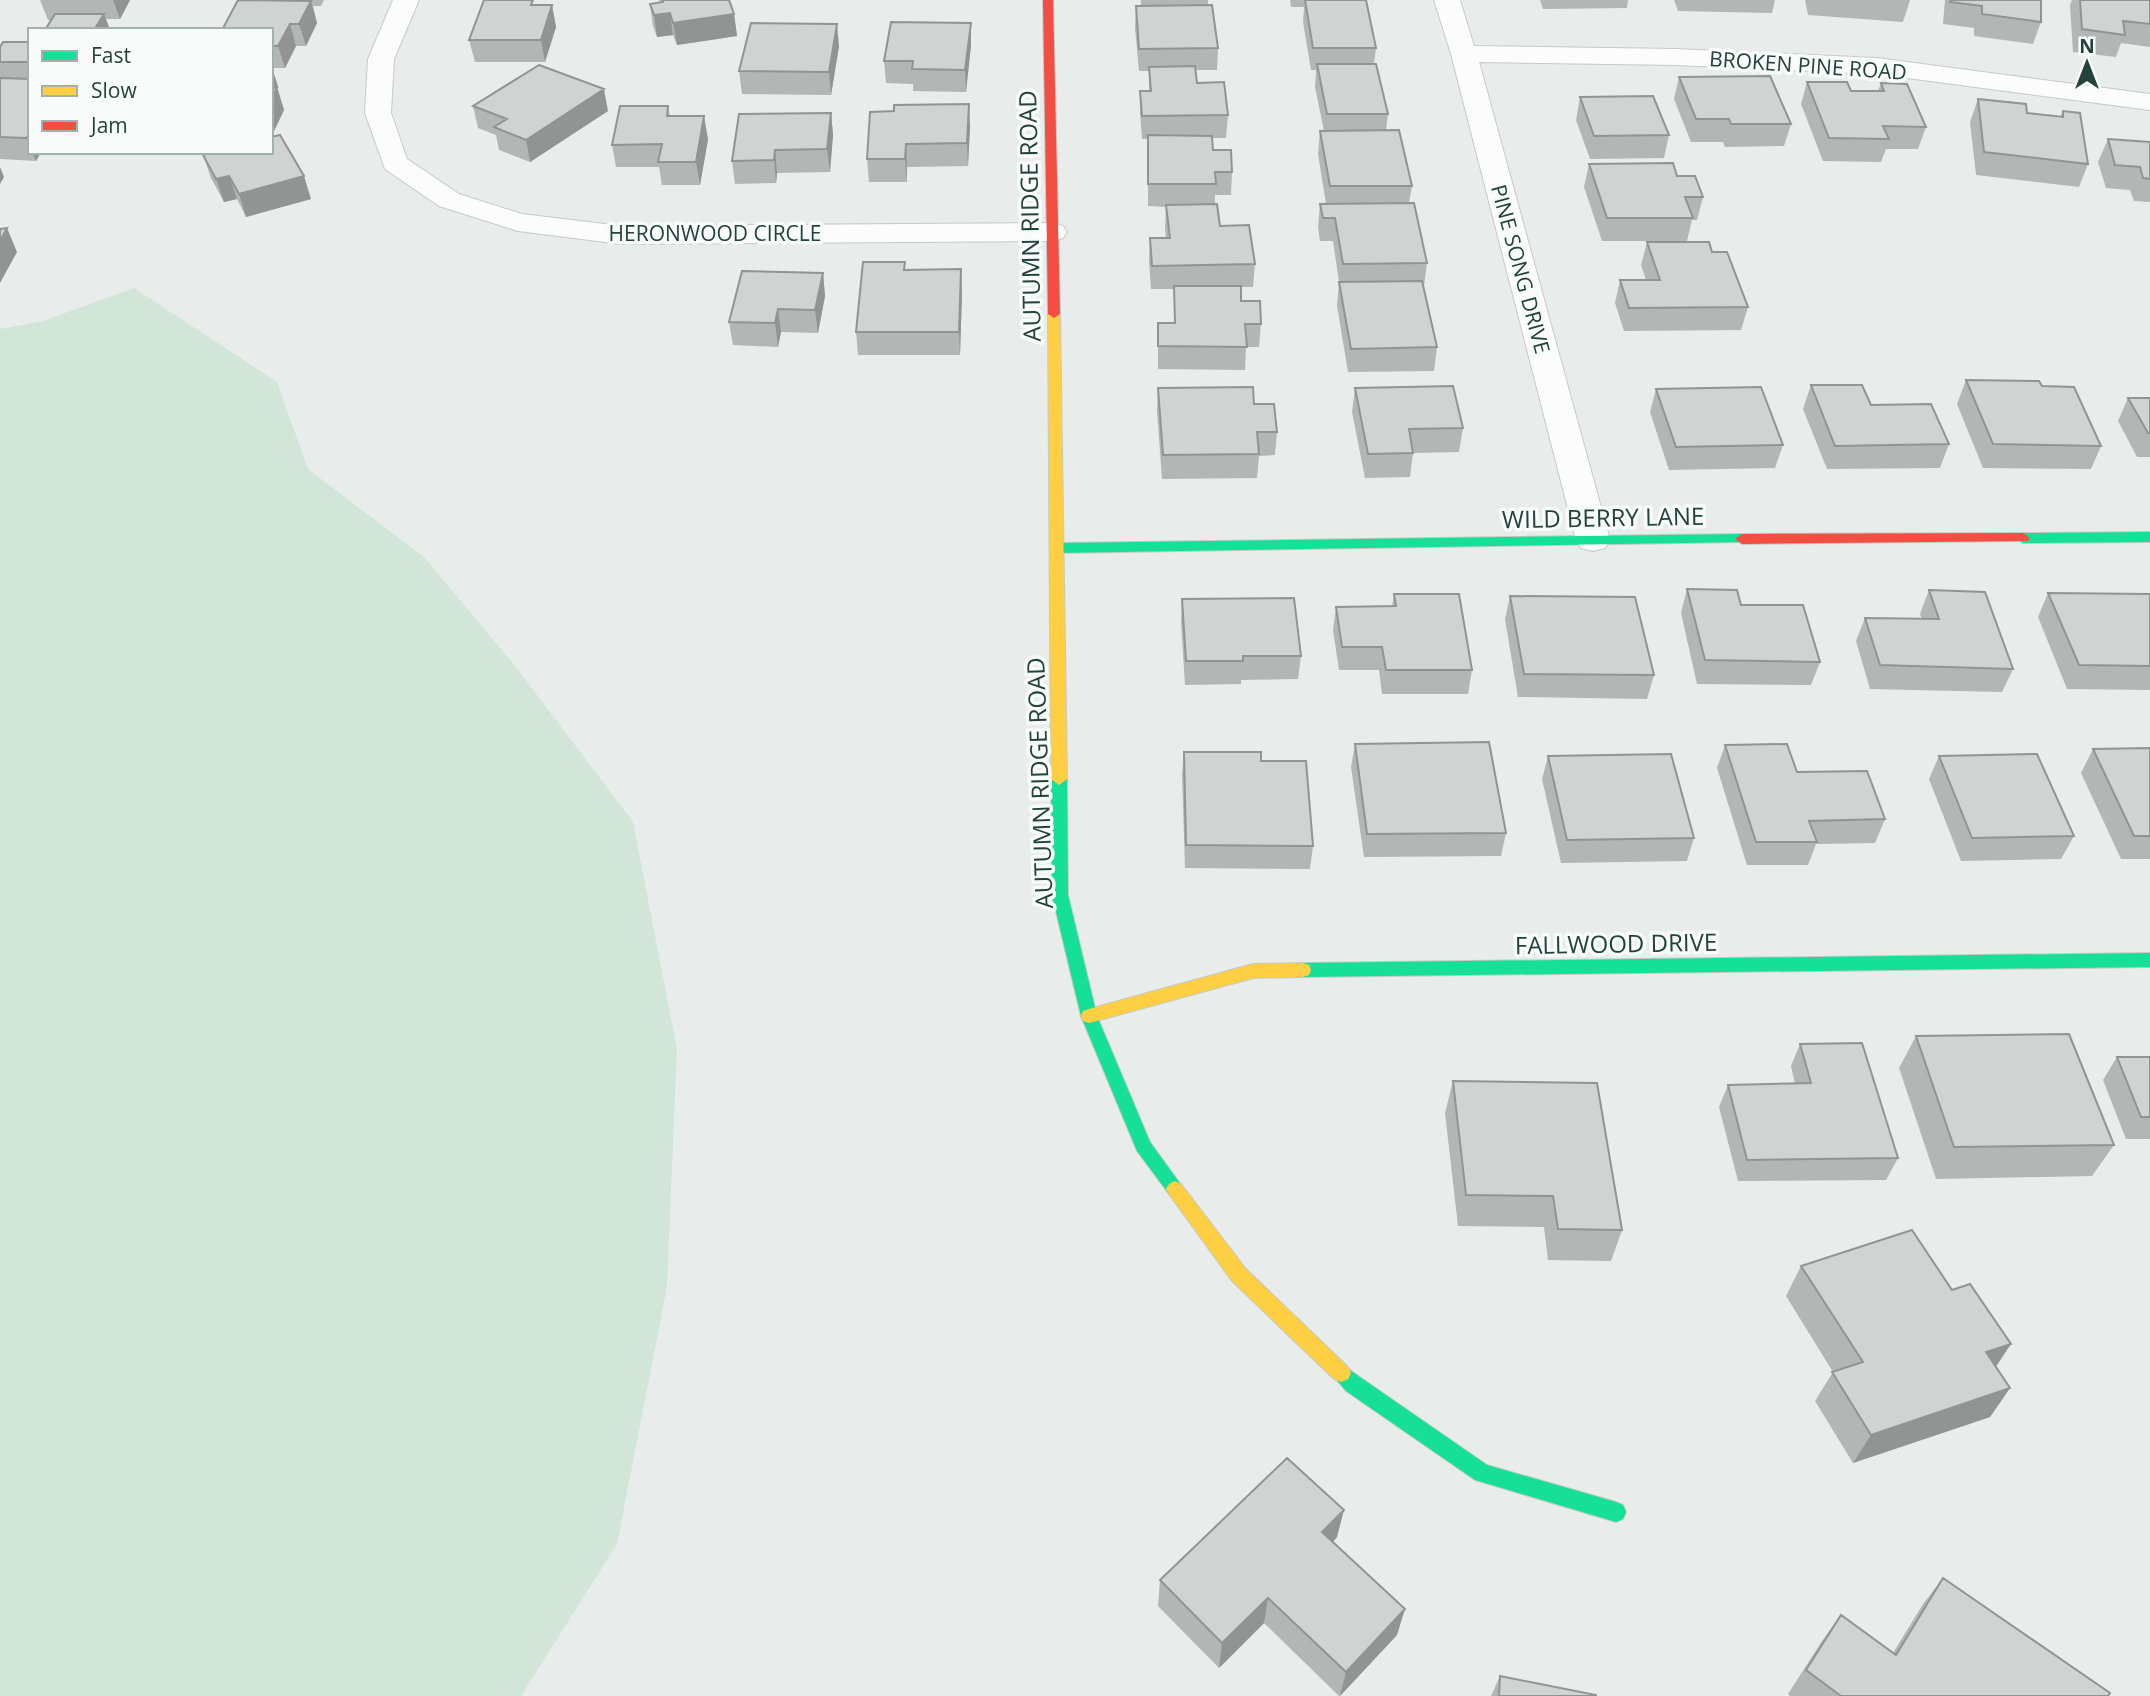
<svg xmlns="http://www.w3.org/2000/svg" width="2150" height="1696" viewBox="0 0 2150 1696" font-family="'Open Sans',sans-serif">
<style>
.green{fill:#d1e6d8}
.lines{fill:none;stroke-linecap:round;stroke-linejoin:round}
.street-casing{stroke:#c5cac8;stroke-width:2}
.fast-casing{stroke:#c3cbc8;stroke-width:2}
.slow-casing{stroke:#c3cbc8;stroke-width:2}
.jam-casing{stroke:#c3cbc8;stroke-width:2}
.street{fill:#fcfcfc;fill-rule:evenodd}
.fast{fill:#16e098;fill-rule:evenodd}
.slow{fill:#ffcf43;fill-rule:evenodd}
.jam{fill:#f24e42;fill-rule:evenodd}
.wall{fill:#b2b6b5}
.shaded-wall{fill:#919493}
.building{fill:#cfd4d2;stroke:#919493;stroke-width:2}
.labels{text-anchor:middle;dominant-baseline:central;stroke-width:7;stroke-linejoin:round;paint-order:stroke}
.far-street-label{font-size:21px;fill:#24423a;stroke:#f7fbf9}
.street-label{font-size:24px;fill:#24423a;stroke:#f7fbf9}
</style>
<rect width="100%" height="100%" fill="#e8edeb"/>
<path class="green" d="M134,288L277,382L308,469L424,557L516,667L633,822L677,1049L667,1287L617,1544L521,1696H0V329L43,321Z"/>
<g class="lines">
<defs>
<path id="street" d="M393,0H419L394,59L391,113L407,159L459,194L522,214L621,226L1053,223L1063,226L1067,232L1063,238L1053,241L621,244L518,231L439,206L385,169L365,113L368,59Z
M1434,0H1460L1474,46L1676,49L1877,58L2150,94V110L1877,74L1676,65L1479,62L1610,540L1605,548L1593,551L1581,548L1576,540L1451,54Z"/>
<path id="fast" d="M2150,532V542L2023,543L2016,538L2023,533Z
M1742,534L1749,539L1747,542L1057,553L1050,548L1057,543Z
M1059,773L1067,779L1068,895L1097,1016L1150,1142L1184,1189L1181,1194L1175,1197L1169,1194L1137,1151L1081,1016L1052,895L1051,779Z
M2150,953V967L1303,977L1297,975L1295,970L1297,965L1303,963Z
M1341,1364L1487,1465L1616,1502L1623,1505L1626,1512L1623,1519L1616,1522L1475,1480L1346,1391L1331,1373L1334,1367Z"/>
<path id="slow" d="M1054,310L1060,314L1067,779L1059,785L1051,779L1048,314Z
M1303,963L1309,965L1311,970L1309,975L1303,977L1253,978L1089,1023L1083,1021L1081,1016L1083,1011L1089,1009L1253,964Z
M1175,1181L1181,1184L1246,1269L1348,1367L1351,1373L1348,1379L1341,1382L1334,1379L1232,1281L1169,1194L1166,1189L1169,1184Z"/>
<path id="jam" d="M1043,0H1053L1060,314L1054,318L1048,314Z
M2023,533L2030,538L2028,541L1742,544L1735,539L1742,534Z"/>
</defs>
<use href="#street" class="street-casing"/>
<use href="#fast" class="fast-casing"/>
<use href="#slow" class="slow-casing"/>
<use href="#jam" class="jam-casing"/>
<use href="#street" class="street"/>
<use href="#fast" class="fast"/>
<use href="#slow" class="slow"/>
<use href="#jam" class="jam"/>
</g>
<path class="wall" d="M40,0H130L120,19H106L110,30H45L51,20H48Z
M250,0H324L321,6H313L317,23L306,46H296L285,68H272L284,110L274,131H271V30Z
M659,0H729L734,14L737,36L677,45L673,35L657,37L653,26L650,4L660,2Z
M1141,0H1208V5L1218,48L1217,70H1196L1197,83L1228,115L1226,138H1212L1213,150L1232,172L1231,195H1215V204L1220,226L1255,264L1253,287H1241V301L1261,324L1259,347H1246L1245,370L1158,369V323H1174V289H1151L1149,261L1150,238H1166L1165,228L1166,207L1148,206V139H1142L1140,113V91H1149V71H1139L1135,28L1136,6H1141Z
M1290,0H1366L1376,48L1374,64L1388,114L1386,130L1412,186L1409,203L1427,263L1424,286L1437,347L1434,371L1348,372L1337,306L1339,282L1333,241H1320L1318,227L1320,204H1326L1318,154L1320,131H1324L1315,87L1316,70H1311L1303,22L1304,7H1291Z
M1540,0H1628L1627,8L1543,9Z
M1674,0H1775L1772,13L1678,11Z
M1805,0H1910L1903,22L1808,15Z
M1945,0H2041V22L2033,44L1974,36V28L1943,24Z
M2072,0H2150V47L2121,43L2116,57L2073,52L2070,5Z
M537,5H552L556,27L545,62H475L469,40Z
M30,42V152H41L36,161L0,159V47Z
M971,45L966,92L913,91V84L886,83L884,61Z
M839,46L831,95L742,94L739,71Z
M1679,77L1791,124L1784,146L1725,147L1723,142H1691L1674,99Z
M1807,82L1851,91H1878L1881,83L1926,127L1918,149H1886L1881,162L1823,161L1801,104Z
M1580,97L1669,135L1664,158L1590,159L1576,120Z
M1978,99L2027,113L2060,117L2063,111L2088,164L2079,187L1976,175L1970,122Z
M473,106L608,111L530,162L499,150L496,135L478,128Z
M668,106L670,116L708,139L700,185H662L659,167H616L612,145Z
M870,112L970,126L968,166L907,167V182H869L867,159Z
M831,113L833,135L830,172L777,173L776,183L735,184L732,161Z
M2108,139L2150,142V202L2134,201L2130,190L2106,188L2098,162Z
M203,155L311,199L246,217L237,199L224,202L211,178Z
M1589,164L1677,176L1703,197L1697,220H1692L1687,241H1602L1584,187Z
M1647,242L1712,252L1748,307L1741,330L1624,331L1615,303L1620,280H1646L1641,265Z
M906,270L962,293L960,355H858L856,332Z
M823,273L825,296L818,333L781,332L778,347L733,345L729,322Z
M1966,380L2042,386L2101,446L2091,469L1983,468L1957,404Z
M1811,385L1949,444L1940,468L1827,469L1803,409Z
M1158,388L1254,404L1277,432L1275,455L1259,456L1257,478L1162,479L1157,411Z
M1355,388L1463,428L1459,452L1413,453L1410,477L1365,478L1352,412Z
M1656,389L1783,445L1775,468L1669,470L1650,412Z
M2128,398H2150V457H2137L2118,421Z
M1687,589L1741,605L1820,662L1811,685L1697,684L1681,613Z
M1929,590L2013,669L2002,692L1870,689L1856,641L1865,618L1922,619L1920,614Z
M2048,593L2150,594V690L2067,689L2038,617Z
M1394,594L1472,670L1468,694H1382L1379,670H1339L1333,630L1336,607L1392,606Z
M1510,596L1654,675L1647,699L1518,697L1505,619Z
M1182,599L1301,656L1298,679L1241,680V684L1185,685L1181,622Z
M1355,744L1506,833L1501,856L1364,857L1351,767Z
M1725,745L1797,772L1885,819L1875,843L1816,844L1808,865H1747L1717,768Z
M2150,748V859H2121L2081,773L2093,749Z
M1184,752L1261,761L1313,846L1310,869L1185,868L1182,775Z
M1548,756L1694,838L1687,861L1561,863L1542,779Z
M1939,756L2074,836L2061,859L1961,861L1929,779Z
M1916,1036L2114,1145L2092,1176L1936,1179L1899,1068Z
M1800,1044L1898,1158L1886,1180L1738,1181L1719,1107L1728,1085L1795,1084L1791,1066Z
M2117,1057H2150V1139H2126L2103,1080Z
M1453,1081L1622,1230L1611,1261L1548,1260L1544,1227L1458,1226L1445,1113Z
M1801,1266L1996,1367L2010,1388L1990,1417L1853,1463L1815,1401L1833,1372L1786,1296Z
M1337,1537L1333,1542L1397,1635L1340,1696H1339L1264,1623L1219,1668L1158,1606L1160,1580Z
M1943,1578L2108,1696H1790L1788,1694L1822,1641L1841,1615L1893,1653L1923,1604Z
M1500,1676L1596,1696H1491Z"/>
<path class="shaded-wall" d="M113,0H130L120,19Z
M311,1L317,23L306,46L299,24Z
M552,5L556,27L545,62L541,40Z
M670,13L673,35L657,37L654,15Z
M104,14L110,30H94Z
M734,14L737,36L677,45L673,23Z
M971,23V45L966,92L965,70Z
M290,24L296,46L285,68L278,46Z
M837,24L839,46L831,95L829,72Z
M271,65L278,86L271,99Z
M277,88L284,110L274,131L271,121V99Z
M604,89L608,111L530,162L526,140Z
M969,104L970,126L968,166L967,143Z
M831,113L833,135L830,172L827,149Z
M704,116L708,139L700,185L696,162Z
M30,133V146L26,138Z
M906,144L907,167V182L905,159Z
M775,150L777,173L776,183L774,160Z
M32,152H41L36,161Z
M0,167L4,177L0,184Z
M229,176L237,199L224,202L216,179Z
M304,176L311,199L246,217L239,194Z
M7,228L17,252L0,283V241Z
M961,269L962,293L960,355L959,332Z
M823,273L825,296L818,333L815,310Z
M778,309L781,332L778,347L775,323Z
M2011,1344L1991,1374L1986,1352Z
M2010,1388L1990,1417L1853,1463L1871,1435Z
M1344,1510L1337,1537L1316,1559L1322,1532Z
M1268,1598L1264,1623L1219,1668L1222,1643Z
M1405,1609L1397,1635L1340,1696L1346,1672Z"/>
<path class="building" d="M238,0L311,1L299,24H290L278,46H271V30H222Z
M484,0H533L531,5H552L541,40H469Z
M663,0H729L734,14L673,23L670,13L654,15L650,4L663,2Z
M1305,0H1366L1376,48H1313Z
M1951,0H2041V22L1982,14V6L1950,2Z
M2080,0H2150V24L2123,21L2125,35L2082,29Z
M1212,5L1218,48L1139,49L1136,6Z
M55,14H104L94,30H45Z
M891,22L971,23L965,70L912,69L913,61H884Z
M751,23L837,24L829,72L739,71Z
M3,42H30V62H0V47Z
M1317,64H1376L1388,114H1327Z
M539,65L604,89L526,140L494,127L507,119L473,106Z
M1195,66L1197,83L1224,82L1228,115L1142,116L1140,91H1151L1149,67Z
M1770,76L1791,124H1731L1729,119H1696L1679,77Z
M0,78L30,79V133L26,138L0,137Z
M1807,82H1847L1851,91H1884L1881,83L1907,84L1926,127L1883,126L1889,139L1829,138Z
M271,88H277L271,99Z
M1653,96L1669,135L1594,136L1580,97Z
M1978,99L2026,104L2027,113L2063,117V111L2080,113L2088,164L1984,152Z
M969,104L967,143L906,144L905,159H867L870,112L894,111V105Z
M620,106H668L667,116H704L696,162H658L662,144L612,145Z
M831,113L827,149L775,150L774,160L732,161L739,114Z
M1399,130L1412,186H1330L1320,131Z
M280,135L304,176L239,194L229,176L216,179L203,155L214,152H271V137Z
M1148,135L1212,136L1213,150H1231L1232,172H1215L1216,184H1148Z
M2108,139L2150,142V179L2143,178L2140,167L2115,165Z
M1673,163L1677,176H1695L1703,197H1685L1693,218H1607L1589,164Z
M1414,203L1427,263L1343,264L1335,218H1323L1320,204Z
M1217,204L1220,226L1249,225L1255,264L1152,266L1150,238H1170L1166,205Z
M7,228L0,241V229Z
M1647,242H1709L1712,252H1727L1748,307L1629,308L1620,280H1660Z
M863,262H905L904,270L961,269L959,332H856Z
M742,271L823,273L815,310L778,309L775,323L729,322Z
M1422,281L1437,347L1351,349L1339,282Z
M1174,286H1241V301H1260L1261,324H1245L1247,347L1158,346V323H1175Z
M1966,380L2039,381L2042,386L2074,387L2101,446L1993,444Z
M1811,385H1862L1871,405L1931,404L1949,444L1835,446Z
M1453,386L1463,428L1409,429L1413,453L1368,454L1355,388Z
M1253,387L1254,404H1274L1277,432H1257L1259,454L1163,455L1158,388Z
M1761,387L1783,445L1676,447L1656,389Z
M2128,398H2150V433H2148Z
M1687,589L1737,590L1741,605H1803L1820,662L1705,660Z
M1929,590L1985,592L2013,669L1880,665L1865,618L1939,619Z
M2048,593L2150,594V666L2079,665Z
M1394,594H1459L1472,670H1386L1382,647H1342L1336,607L1396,606Z
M1510,596L1635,597L1654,675L1524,674Z
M1294,598L1301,656H1243V661H1186L1182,599Z
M1489,742L1506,833L1367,834L1355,744Z
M1787,744L1797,772L1867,771L1885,819L1809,821L1817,842H1756L1725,745Z
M2150,748V836H2134L2093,749Z
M1184,752H1261V761H1306L1313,846L1186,845Z
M1671,754L1694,838L1567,840L1548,756Z
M2037,754L2074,836L1972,838L1939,756Z
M2069,1034L2114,1145L1954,1147L1916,1036Z
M1862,1043L1898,1158L1747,1160L1728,1085L1811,1083L1800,1044Z
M2117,1057H2150V1117H2141Z
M1453,1081L1597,1083L1622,1230L1558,1229L1553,1196L1466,1195Z
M1912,1230L1952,1290L1970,1284L2011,1344L1986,1352L2010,1388L1871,1435L1832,1372L1863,1362L1801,1266Z
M1287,1458L1344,1510L1322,1532L1405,1609L1346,1672L1268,1598L1222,1643L1160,1580Z
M1943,1578L2110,1693L2108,1696H1841L1806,1670L1841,1615L1896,1655Z
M1500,1676L1596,1695V1696H1499Z"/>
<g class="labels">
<g class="far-street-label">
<text transform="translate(1808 65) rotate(4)">BROKEN PINE ROAD</text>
<text x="715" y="233">HERONWOOD CIRCLE</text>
<text transform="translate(1521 269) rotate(75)">PINE SONG DRIVE</text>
</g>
<g class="street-label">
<text transform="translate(1029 216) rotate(-91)">AUTUMN RIDGE ROAD</text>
<text transform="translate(1603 517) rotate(-1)">WILD BERRY LANE</text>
<text transform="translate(1039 783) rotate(-92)">AUTUMN RIDGE ROAD</text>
<text transform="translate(1616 943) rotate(-1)">FALLWOOD DRIVE</text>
</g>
</g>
<rect x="28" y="28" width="245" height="126" fill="#f7fbf9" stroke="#a3b1ad" stroke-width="2"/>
<rect x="42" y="51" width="35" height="10" fill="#16e098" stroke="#a3b1ad" stroke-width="2"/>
<text x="91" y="63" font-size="21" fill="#24423a">Fast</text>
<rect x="42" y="86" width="35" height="10" fill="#ffcf43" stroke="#a3b1ad" stroke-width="2"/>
<text x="91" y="98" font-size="21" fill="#24423a">Slow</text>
<rect x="42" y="121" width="35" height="10" fill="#f24e42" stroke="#a3b1ad" stroke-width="2"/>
<text x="91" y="133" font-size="21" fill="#24423a">Jam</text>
<g transform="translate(2087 63)" stroke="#f7fbf9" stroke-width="5" paint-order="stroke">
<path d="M0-5L12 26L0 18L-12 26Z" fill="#24423a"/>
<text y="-10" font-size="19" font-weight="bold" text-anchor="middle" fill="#24423a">N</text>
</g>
</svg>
